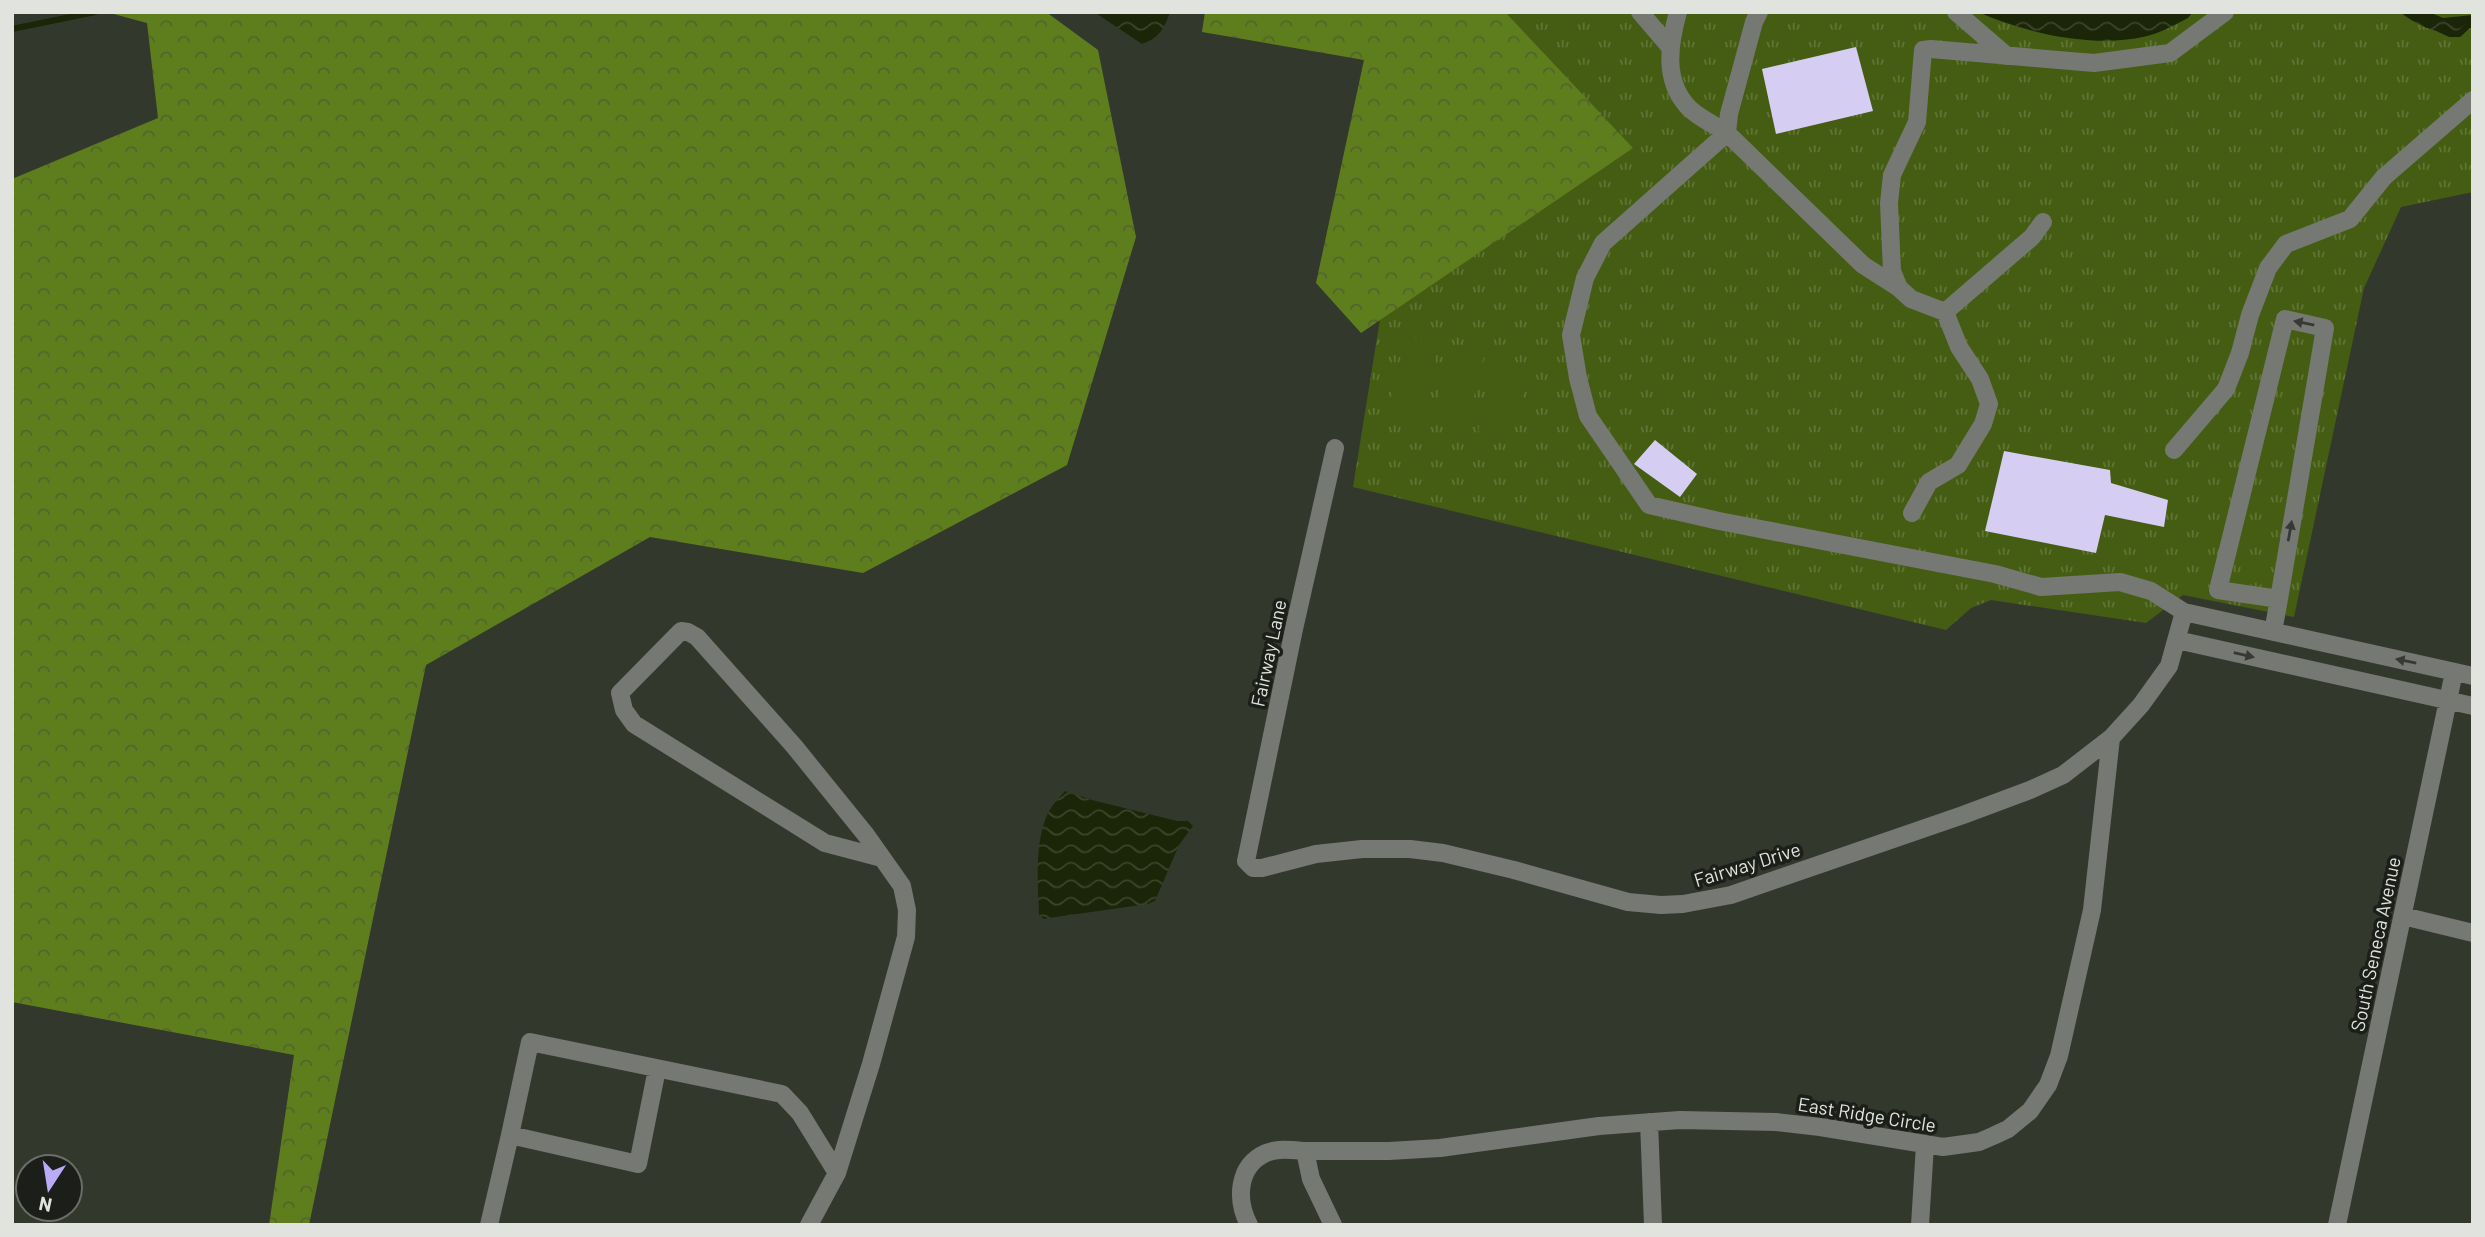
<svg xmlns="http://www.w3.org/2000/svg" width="2485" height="1237" viewBox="0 0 2485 1237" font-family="Barlow,sans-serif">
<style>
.grass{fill:url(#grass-tufts)}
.forest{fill:url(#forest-crowns)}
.garden{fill:#455d13}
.water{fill:url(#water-waves)}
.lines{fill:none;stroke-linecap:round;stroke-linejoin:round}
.stream{stroke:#1b2508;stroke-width:6}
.building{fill:#d5cef2}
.minor{stroke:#767873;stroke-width:18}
.oneway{fill:#373934}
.labels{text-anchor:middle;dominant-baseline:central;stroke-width:7;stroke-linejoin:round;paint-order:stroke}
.street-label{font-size:19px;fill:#e1e4de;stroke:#1c1e19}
</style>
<defs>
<pattern id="grass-tufts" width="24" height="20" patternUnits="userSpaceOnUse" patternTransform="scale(1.75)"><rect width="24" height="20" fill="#455d13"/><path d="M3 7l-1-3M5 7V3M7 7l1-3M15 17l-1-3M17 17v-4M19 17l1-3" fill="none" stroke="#607435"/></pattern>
<pattern id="forest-crowns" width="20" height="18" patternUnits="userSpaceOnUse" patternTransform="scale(1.75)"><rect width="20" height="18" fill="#5e7e1d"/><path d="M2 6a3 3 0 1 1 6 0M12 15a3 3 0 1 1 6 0" fill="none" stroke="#52642e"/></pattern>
<pattern id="water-waves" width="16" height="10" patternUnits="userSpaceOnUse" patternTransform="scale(1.75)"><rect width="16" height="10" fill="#1b2508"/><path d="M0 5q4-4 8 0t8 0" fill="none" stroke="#3c442c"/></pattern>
</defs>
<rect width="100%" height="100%" fill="#33382d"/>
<path class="grass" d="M1456,12H2473V192L2401,207L2364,288L2294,617L2183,595L2146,623L1991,600L1971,608L1946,630L1353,487L1380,319Z"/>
<path class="forest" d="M106,12H1046L1098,50L1136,237L1067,465L863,573L650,537L426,665L309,1225H269L294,1055L12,1002V179L158,118L147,23Z
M1205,12H1505L1633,148L1361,333L1316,283L1364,60L1202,32Z"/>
<path class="garden" d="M1406,336L1439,344L1421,417L1388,409Z
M1450,348L1484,356L1466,429L1432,421Z
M1496,358L1529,366L1511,439L1478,431Z"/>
<path class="water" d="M1094,12H1170C1165,28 1158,39 1142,44Z
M1978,12H2193L2188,18C2174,25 2159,34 2143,37C2091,48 2026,33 1978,12Z
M2400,12H2429L2443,18L2473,15V27C2445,38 2423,30 2400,12Z
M1065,791L1092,800L1177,821H1188L1193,826L1179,845L1155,901L1148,904L1049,918L1044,919L1039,915C1038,883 1034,843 1048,813C1052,805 1059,798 1065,791Z"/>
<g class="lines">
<path class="stream" d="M12,29L95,12
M2439,29L2450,34H2459L2473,21"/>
</g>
<path class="building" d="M1856,47L1873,111L1776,134L1762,69Z
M1655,440L1697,474L1680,497L1634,464Z
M2004,451L2110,470L2111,483L2168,500L2164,527L2105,515L2096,553L1985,531Z"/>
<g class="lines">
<path class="minor" d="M1640,12L1669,46
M1678,12C1669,45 1663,81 1689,108C1699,118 1715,125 1727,133L1729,114L1754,22L1759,12
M1956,12L2007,56
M2043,222L2032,237L1945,312L1911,299L1899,288L1892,271L1889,203L1892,175L1917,122L1923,50L1931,49L2094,63L2170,53L2225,12
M1899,288L1863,265L1727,133L1603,243L1585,278L1571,335L1578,378L1588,416L1649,505L1719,521L1995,574L2041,587L2120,582L2151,591L2184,612L2473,676
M1335,448L1294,629L1246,861L1253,868H1262L1316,854L1362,849H1410L1443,853L1514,870L1628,902L1661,905L1683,904L1731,895L1963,815L2030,790L2063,775L2111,738L2141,705L2169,666L2184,612
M2174,450L2226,389L2240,353L2250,315L2268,268L2286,244L2350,219L2384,177L2473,100
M1912,513L1929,482L1958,465L1983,424L1989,404L1980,379L1959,347L1945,312
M2273,632L2279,599L2325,328L2285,319L2218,590L2279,599
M2177,640L2473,706
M2403,916L2473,933
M657,1069L638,1164L510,1135L530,1042L782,1094L800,1113L837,1173
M1649,1122L1653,1225
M1305,1151H1389L1440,1148L1599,1126L1680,1120L1776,1122L1820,1127L1943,1147L1979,1142L1993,1136L2008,1129L2030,1111L2048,1085L2059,1056L2092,910L2111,738
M489,1225L510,1135
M809,1225L837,1173L871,1064L906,937L907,910L902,886L866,835L794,746L697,637L688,632L681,631L620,693L624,710L634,724L825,843L882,858
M1249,1225C1236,1200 1237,1166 1266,1153C1278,1148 1292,1150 1305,1151L1311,1179L1333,1225
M1920,1225L1925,1145
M2337,1225L2454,672"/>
</g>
<defs><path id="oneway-solid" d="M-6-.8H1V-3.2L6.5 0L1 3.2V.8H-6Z" transform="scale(1.75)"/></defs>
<g class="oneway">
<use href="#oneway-solid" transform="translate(2304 323) rotate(-168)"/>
<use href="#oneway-solid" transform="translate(2290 531) rotate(-80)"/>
<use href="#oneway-solid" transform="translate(2244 655) rotate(13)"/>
<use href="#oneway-solid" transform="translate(2406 661) rotate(-168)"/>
</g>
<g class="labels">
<g class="street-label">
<text transform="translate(1268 653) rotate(-78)">Fairway Lane</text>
<text transform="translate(1747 864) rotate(-17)">Fairway Drive</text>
<text transform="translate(2375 944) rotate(-78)">South Seneca Avenue</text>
<text transform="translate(1867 1114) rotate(9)">East Ridge Circle</text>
</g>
</g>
<rect width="2485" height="1237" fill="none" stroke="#e1e4de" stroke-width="28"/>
<g transform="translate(49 1188) rotate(192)"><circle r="33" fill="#1c1e19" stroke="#6b6d68" stroke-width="2"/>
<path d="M0-5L12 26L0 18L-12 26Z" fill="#bbaaf6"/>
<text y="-10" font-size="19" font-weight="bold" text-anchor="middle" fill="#e1e4de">N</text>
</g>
</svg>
